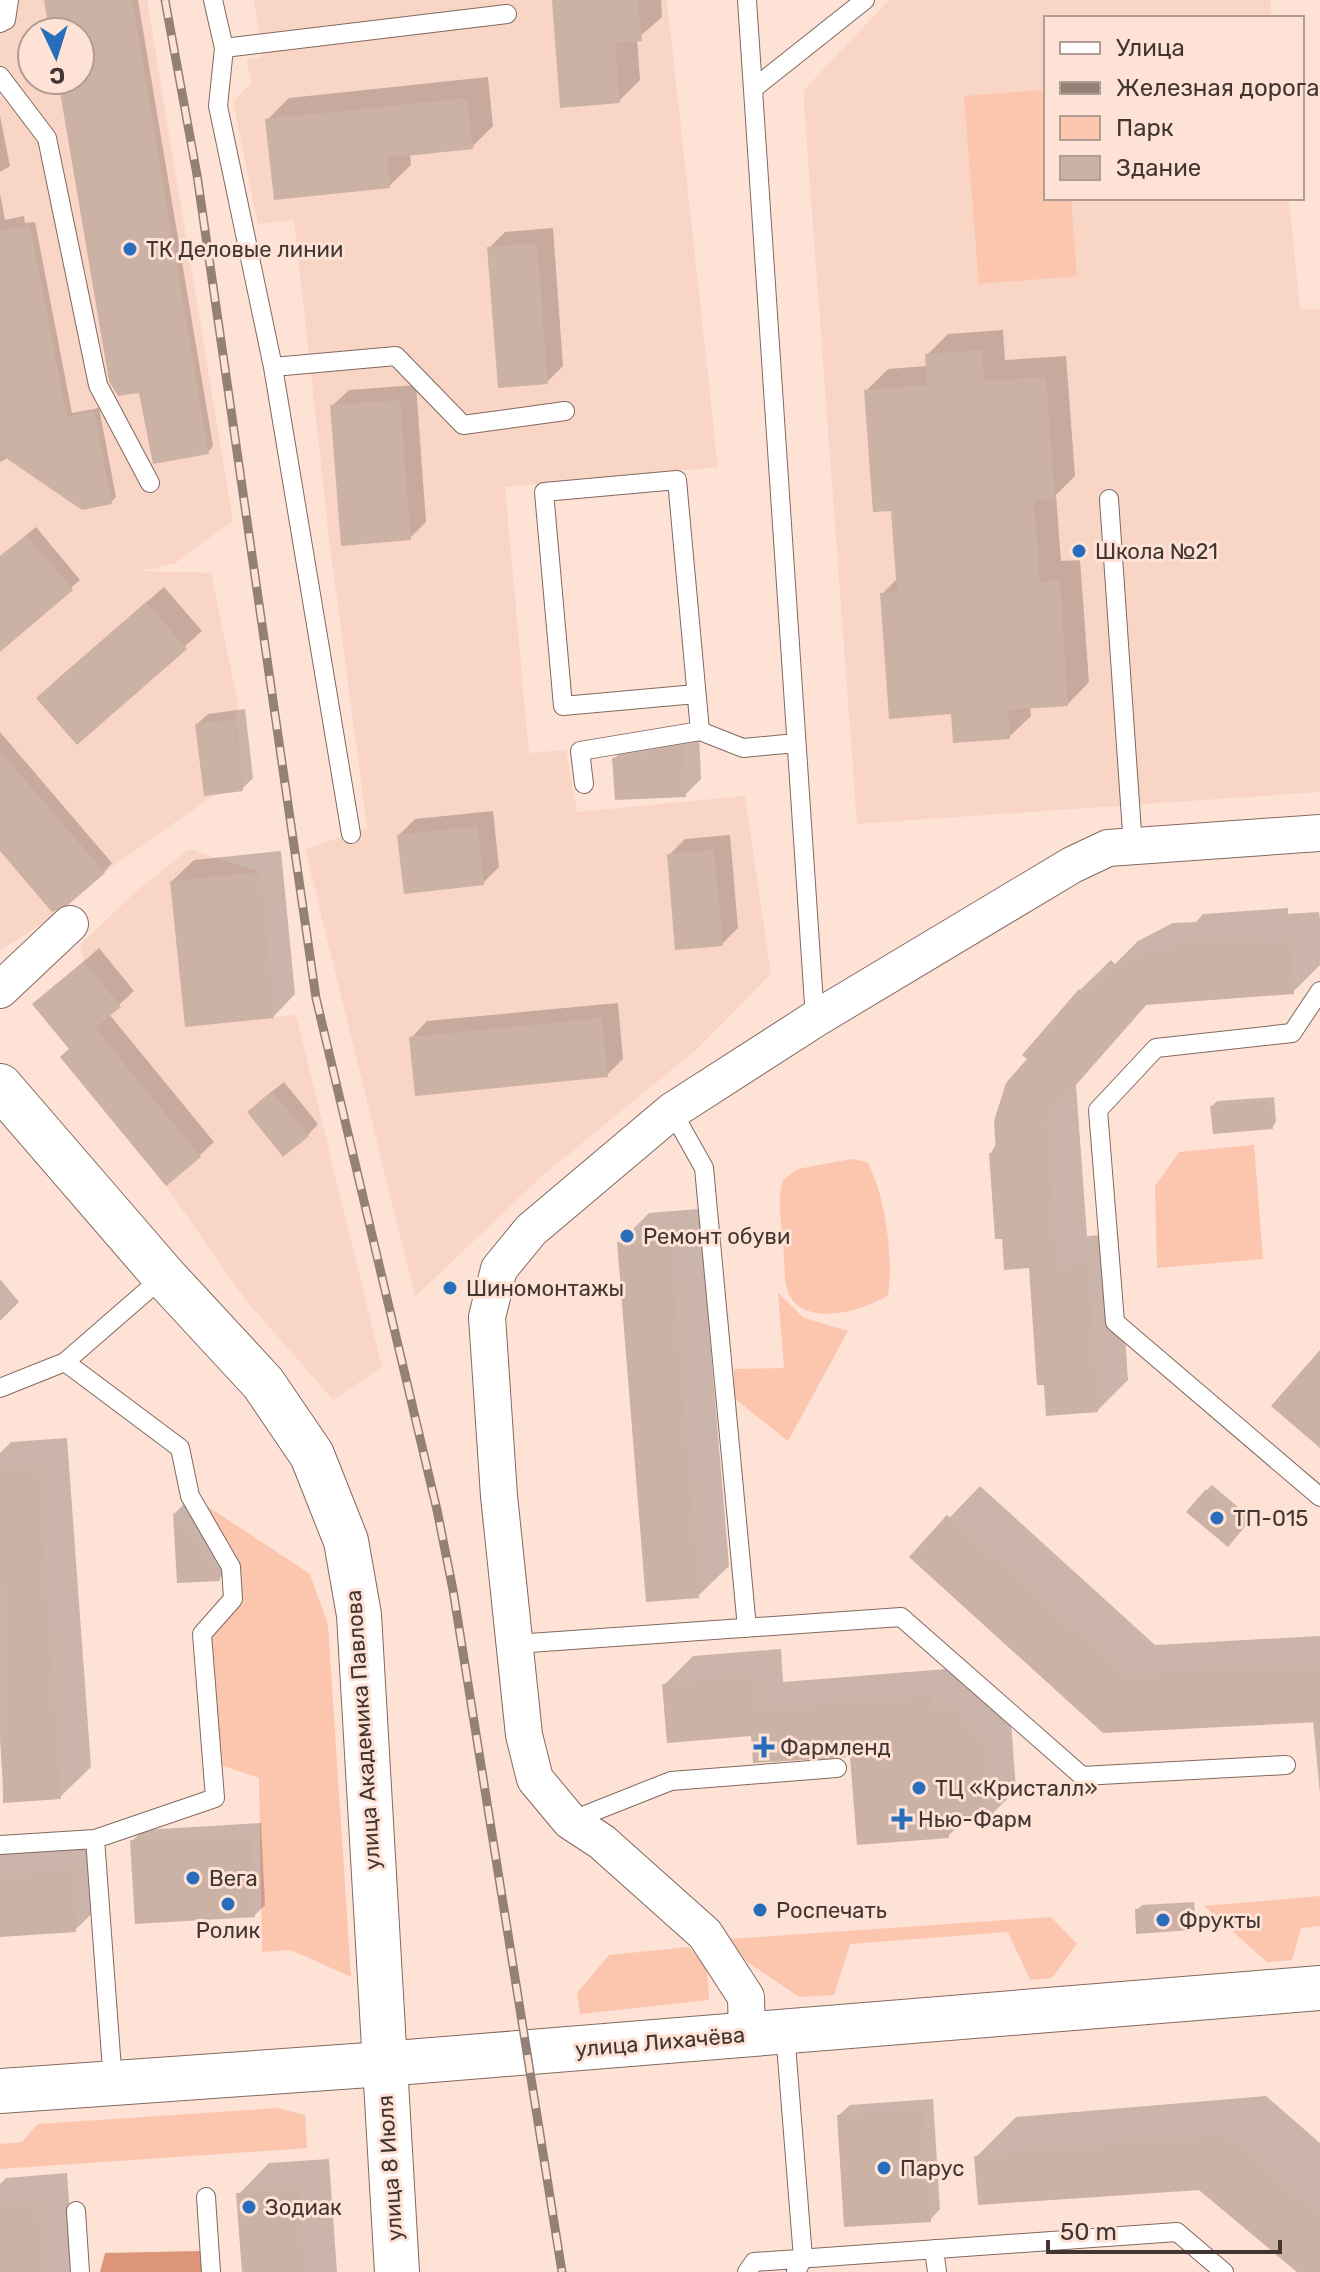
<svg xmlns="http://www.w3.org/2000/svg" width="1320" height="2272" viewBox="0 0 1320 2272" font-family="Rubik,sans-serif">
<style>
.built{fill:#f9d5c5;fill-rule:evenodd}
.green{fill:#fcc5ad}
.forest{fill:#dc9677}
.shadow{fill:#0003}
.building{fill:#ccb1a5}
.lines{fill:none;stroke-linecap:round;stroke-linejoin:round}
.service-casing{stroke:#82695f;stroke-width:20}
.minor-casing{stroke:#82695f;stroke-width:38}
.tertiary-casing{stroke:#82695f;stroke-width:46}
.secondary-casing{stroke:#82695f;stroke-width:46}
.primary-casing{stroke:#82695f;stroke-width:46}
.service{stroke:#fff;stroke-width:18}
.minor{stroke:#fff;stroke-width:36}
.tertiary{stroke:#fff;stroke-width:44}
.secondary{stroke:#fff;stroke-width:44}
.primary{stroke:#fff;stroke-width:44}
.rail-casing{stroke:#938178;stroke-width:9}
.rail{stroke:#fee2d5;stroke-width:6;stroke-dasharray:18;stroke-linecap:butt}
.poi-dot{fill:#286cbc;stroke:#fee2d5;stroke-width:3}
.labels{text-anchor:middle;dominant-baseline:central;stroke-width:6;stroke-linejoin:round;paint-order:stroke}
.poi-label{font-size:22px;fill:#413631;stroke:#fee2d5;text-anchor:start}
.street-label{font-size:22px;fill:#413631;stroke:#fee2d5}
</style>
<rect width="100%" height="100%" fill="#fee2d5"/>
<path class="built" d="M0,0H147L233,521L175,563L142,571L211,573L238,704L235,719L243,791L214,795L113,866L55,916L0,950ZM32,32H80V80H32Z
M254,0H667L718,467L505,487L529,753L566,750L577,812L745,796L771,974L697,1049L542,1176L415,1297L305,849L367,828L330,546L294,220L258,224L233,102L251,83L247,60L262,57Z
M889,0H1270L1272,18H1046V198H1289L1300,309H1320V792L857,824L803,91Z
M189,849L260,872L274,1017L296,1015L382,1367L333,1400L244,1298L166,1186L60,1057L69,1049L32,1004L84,961L80,945L133,894Z"/>
<path class="green" d="M1046,90V198H1071L1077,276L979,284L964,96Z
M1254,1145L1263,1259L1157,1268L1155,1186L1179,1152Z
M851,1159L867,1162C885,1192 894,1260 888,1295C865,1311 803,1329 788,1292C783,1278 785,1257 783,1242C781,1220 777,1200 783,1180L798,1169Z
M778,1293L804,1318L848,1331L788,1441L734,1398V1369L784,1368Z
M204,1504L310,1574L328,1625L351,1977L291,1950L262,1952L259,1778L221,1765L209,1640L239,1575Z
M1320,1896V1926L1301,1928L1292,1960L1267,1962L1204,1906Z
M1051,1917L1077,1944L1052,1978L1030,1980L1008,1932L850,1944L834,1995L799,1997L746,1961L730,1939Z
M689,1947L707,1968L709,2000L580,2014L577,1993L609,1955Z
M277,2108L305,2115L307,2148L0,2169V2144L22,2142L38,2124Z"/>
<path class="forest" d="M200,2251L205,2272H100L105,2253Z"/>
<path class="shadow" d="M46,0H138L213,446L208,452L141,390L60,80H80V32H52Z
M554,0H661L662,17L637,39L640,80L619,101Z
M488,77L493,126L472,147L410,154L411,165L389,186L267,120L289,98Z
M0,116L10,166L0,172Z
M0,193L5,220L24,216L25,223L35,222L72,413L99,408L116,497L111,502L8,458L0,462Z
M553,228L563,366L547,382L489,248L505,232Z
M1003,330L1005,360L1066,356L1075,476L1056,495L1061,561L1080,560L1089,682L1068,704L1030,706L1031,716L1009,737L953,712L882,594L898,578L893,509L867,390L888,369L927,366V355L948,334Z
M416,385L426,522L410,538L332,406L349,390Z
M36,527L80,580L0,650V557Z
M164,587L202,631L77,742L54,682Z
M245,709L253,778L242,789L197,724L208,714Z
M0,732L112,863L104,872L0,848Z
M699,732L701,779L685,795L614,759L631,742Z
M493,811L499,867L483,883L399,835L415,819Z
M730,835L738,928L722,944L669,855L685,839Z
M281,851L295,994L274,1016L172,881L194,860Z
M1288,908V914L1319,912L1320,920V965L1293,992L1148,1003L1076,1085L1087,1236L1118,1234L1128,1380L1098,1410L1031,1266L991,1153L1080,990L1111,960L1115,964L1138,941L1173,923L1196,922L1203,914Z
M99,948L134,991L109,1014L214,1142L199,1156L35,1004Z
M618,1003L623,1059L607,1075L411,1038L427,1021Z
M284,1082L318,1124L308,1135L260,1101Z
M1274,1097L1276,1122L1272,1127L1212,1106L1217,1101Z
M699,1209L729,1566L698,1596L619,1243L649,1213Z
M0,1279L19,1302L0,1321Z
M67,1438L91,1767L60,1797L4,1801L0,1739V1453L11,1442Z
M1212,1485L1251,1518L1232,1540L1207,1490Z
M980,1486L1155,1645L1320,1636V1794L1313,1720L1104,1731L912,1557Z
M190,1498L235,1563L219,1579L178,1581L175,1513Z
M781,1649L783,1682L959,1668L960,1682L978,1680L1010,1708L1016,1790L988,1818L964,1820L948,1836L852,1755L753,1734L664,1685L693,1656Z
M261,1823L265,1905L255,1915L132,1841L143,1830Z
M102,1841L106,1900L75,1930L0,1935V1847Z
M1194,1902L1196,1923L1191,1928L1137,1910L1142,1905Z
M1266,2096L1320,2143V2272H1300L1200,2187L976,2157L1016,2117Z
M933,2099L940,2209L930,2220L839,2115L850,2105Z
M329,2159L337,2272H244L239,2194L269,2163Z
M67,2173L74,2272H0V2184L6,2178Z"/>
<path class="building" d="M44,0H132L209,454L153,464L139,393L118,396L109,381L58,80H80V32H49Z
M552,0H638L642,41L615,43L620,103L560,108Z
M467,98L473,149L387,158L390,188L274,200L265,119Z
M30,225L67,417L94,411L112,504L82,510L0,454V231Z
M537,243L548,384L498,388L487,247Z
M982,350L984,381L1046,377L1055,499L1034,500L1040,582L1060,580L1068,706L1008,710L1010,739L953,743L951,714L889,719L880,593L897,592L891,511L873,512L864,390L927,385L925,354Z
M400,400L411,540L341,546L330,405Z
M26,535L73,590L0,652V556Z
M146,602L187,649L77,745L36,698Z
M234,719L243,791L204,796L195,724Z
M683,747L686,797L615,800L612,758Z
M0,751L105,873L69,904L52,912L0,851Z
M478,826L484,885L404,894L397,835Z
M714,850L723,946L675,950L667,854Z
M260,872L274,1018L185,1027L170,881Z
M1258,938L1259,944L1290,942L1294,994L1145,1005L1046,1118L1057,1266L1088,1264L1098,1412L1046,1416L1044,1385H1037L1029,1268L1004,1270L1002,1239H995L989,1153L996,1152L994,1121L1006,1083L1027,1059L1022,1055L1079,989L1085,994L1105,971L1141,953L1172,951L1171,944Z
M84,961L121,1007L95,1028L201,1157L166,1186L60,1057L69,1049L32,1004Z
M602,1018L608,1077L415,1096L409,1037Z
M272,1091L309,1136L283,1157L247,1112Z
M1270,1101L1273,1129L1213,1134L1210,1106Z
M670,1238L699,1598L646,1602L617,1242Z
M1320,1350V1448L1271,1406Z
M38,1467L61,1799L3,1803L0,1470Z
M1206,1489L1247,1524L1228,1547L1186,1512Z
M173,1512L219,1574L220,1581L177,1583Z
M947,1515L1124,1675L1320,1665V1722L1103,1733L909,1557Z
M753,1676L756,1710L931,1695L932,1710L951,1708V1714L960,1712V1723L974,1722L975,1736H982L989,1820L948,1823L949,1838L857,1845L850,1757L753,1763L751,1736L667,1743L662,1684Z
M251,1833L255,1917L135,1924L130,1840Z
M72,1870L76,1932L0,1937V1875Z
M1190,1906L1192,1930L1136,1934L1135,1909Z
M923,2109L931,2222L844,2227L837,2115Z
M1226,2135L1320,2217V2272H1297L1199,2190L978,2205L974,2156Z
M299,2189L305,2272H242L236,2193Z
M38,2203L42,2272H0V2205Z"/>
<g class="lines">
<defs>
<path id="service" d="M213,0L224,48L218,106L273,367L396,356L463,425L565,411
M747,0L815,1019
M0,23L6,20L9,0
M224,48L507,14
M0,76L47,138L98,385L150,483
M753,89L865,0
M273,367L351,834
M1109,499L1133,847
M696,694L563,706L544,492L677,480L700,731
M584,784L580,751L700,731L743,748L796,743
M1320,991L1292,1033L1156,1048L1098,1110L1115,1322L1320,1497
M672,1111L704,1168L747,1628
M65,1362L180,1448L190,1496L231,1567L233,1599L202,1634L215,1798L95,1839
M0,1388L65,1362L164,1276
M515,1644L901,1617L1082,1776L1286,1765
M570,1821L671,1781L837,1768
M0,1845L95,1839L113,2083
M785,2032L803,2258L796,2272
M206,2197L211,2272
M76,2211L80,2272
M934,2249L937,2272
M747,2272L754,2262L1177,2232L1224,2272"/>
<path id="minor" d="M0,990L70,924
M747,2035L746,1997L705,1934L602,1842L570,1821L535,1779L524,1735L499,1496L487,1317L499,1269L531,1230L672,1111L815,1019L1072,865L1108,848L1320,833"/>
<path id="tertiary" d="M383,2064L1320,1988"/>
<path id="secondary" d="M0,2091L383,2064"/>
<path id="primary" d="M0,1086L164,1276L263,1383L312,1455L346,1541L359,1615L397,2272"/>
</defs>
<use href="#service" class="service-casing"/>
<use href="#minor" class="minor-casing"/>
<use href="#tertiary" class="tertiary-casing"/>
<use href="#secondary" class="secondary-casing"/>
<use href="#primary" class="primary-casing"/>
<use href="#service" class="service"/>
<use href="#minor" class="minor"/>
<use href="#tertiary" class="tertiary"/>
<use href="#secondary" class="secondary"/>
<use href="#primary" class="primary"/>
<defs>
<path id="rail" d="M165,0L197,175L316,998L437,1510L453,1590L562,2272"/>
</defs>
<use href="#rail" class="rail-casing"/>
<use href="#rail" class="rail"/>
</g>
<g class="poi-dot">
<circle cx="130" cy="249" r="8"/>
<circle cx="1079" cy="551" r="8"/>
<circle cx="627" cy="1236" r="8"/>
<circle cx="450" cy="1288" r="8"/>
<circle cx="1217" cy="1518" r="8"/>
<path d="M760 1735h8v8h8v8h-8v8h-8v-8h-8v-8h8z"/>
<circle cx="919" cy="1788" r="8"/>
<path d="M898 1807h8v8h8v8h-8v8h-8v-8h-8v-8h8z"/>
<circle cx="193" cy="1878" r="8"/>
<circle cx="228" cy="1904" r="8"/>
<circle cx="760" cy="1910" r="8"/>
<circle cx="1163" cy="1920" r="8"/>
<circle cx="884" cy="2168" r="8"/>
<circle cx="249" cy="2207" r="8"/>
</g>
<g class="labels">
<g class="poi-label">
<text x="146" y="249">ТК Деловые линии</text>
<text x="1095" y="551">Школа №21</text>
<text x="643" y="1236">Ремонт обуви</text>
<text x="466" y="1288">Шиномонтажы</text>
<text x="1233" y="1518">ТП-015</text>
<text x="780" y="1747">Фармленд</text>
<text x="935" y="1788">ТЦ «Кристалл»</text>
<text x="918" y="1819">Нью-Фарм</text>
<text x="209" y="1878">Вега</text>
<text x="776" y="1910">Роспечать</text>
<text x="1179" y="1920">Фрукты</text>
<text x="228" y="1930" text-anchor="middle">Ролик</text>
<text x="900" y="2168">Парус</text>
<text x="265" y="2207">Зодиак</text>
</g>
<g class="street-label">
<text transform="translate(363 1730) rotate(-94)">улица Академика Павлова</text>
<text transform="translate(660 2042) rotate(-5)">улица Лихачёва</text>
<text transform="translate(390 2168) rotate(-94)">улица 8 Июля</text>
</g>
</g>
<rect x="1044" y="16" width="260" height="184" fill="#fee2d5" stroke="#b29d93" stroke-width="2"/>
<rect x="1060" y="42" width="40" height="12" fill="#ffffff" stroke="#b29d93" stroke-width="2"/>
<text x="1116" y="56" font-size="24" fill="#413631">Улица</text>
<rect x="1060" y="82" width="40" height="12" fill="#938178" stroke="#b29d93" stroke-width="2"/>
<text x="1116" y="96" font-size="24" fill="#413631">Железная дорога</text>
<rect x="1060" y="116" width="40" height="24" fill="#fcc5ad" stroke="#b29d93" stroke-width="2"/>
<text x="1116" y="136" font-size="24" fill="#413631">Парк</text>
<rect x="1060" y="156" width="40" height="24" fill="#ccb1a5" stroke="#b29d93" stroke-width="2"/>
<text x="1116" y="176" font-size="24" fill="#413631">Здание</text>
<g transform="translate(56 56) rotate(176)"><circle r="38" fill="#fee2d5" stroke="#b29d93" stroke-width="2"/>
<path d="M0-6L14 30L0 20L-14 30Z" fill="#286cbc"/>
<text y="-12" font-size="22" font-weight="bold" text-anchor="middle" fill="#413631">С</text>
</g>
<path d="M1048 2240v12h232v-12" fill="none" stroke="#413631" stroke-width="4"/>
<text x="1060" y="2240" font-size="24" fill="#413631" stroke="#fee2d5" stroke-width="6" paint-order="stroke">50 m</text>
</svg>
